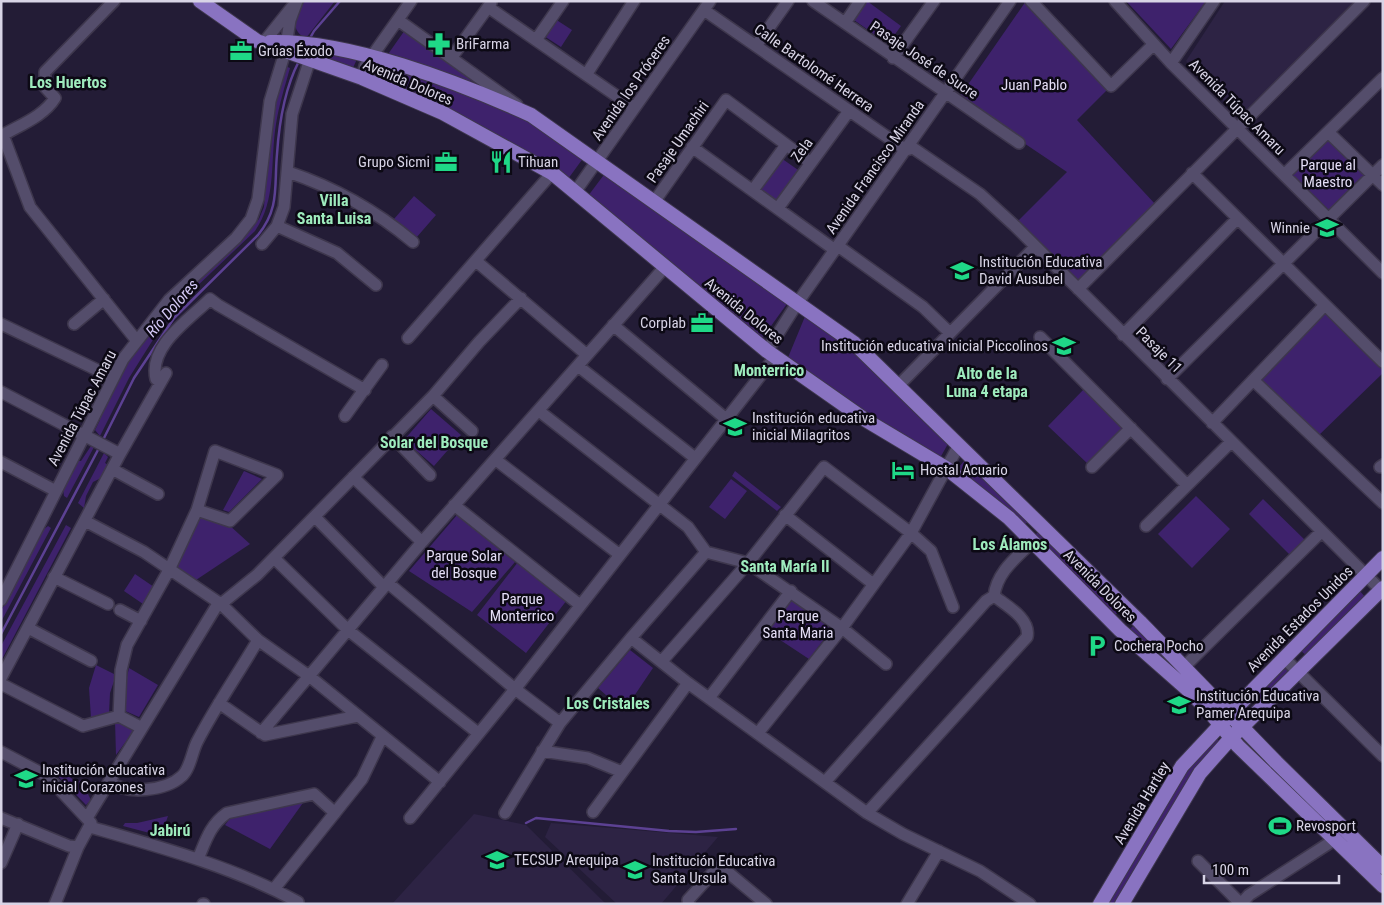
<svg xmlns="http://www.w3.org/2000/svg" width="1384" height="905" viewBox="0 0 1384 905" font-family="'Roboto Condensed',sans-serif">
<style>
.built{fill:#2d2344}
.green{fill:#3e226c}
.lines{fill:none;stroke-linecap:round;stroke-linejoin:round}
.stream{stroke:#5c4193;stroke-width:2.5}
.minor-casing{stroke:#3e374d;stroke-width:14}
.major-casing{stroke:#3e374d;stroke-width:16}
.minor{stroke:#544d6b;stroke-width:11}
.major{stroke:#8973c1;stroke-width:14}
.labels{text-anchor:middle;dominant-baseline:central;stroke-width:5;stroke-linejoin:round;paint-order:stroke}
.poi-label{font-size:15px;fill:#d8d4e6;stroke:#0c0914;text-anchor:start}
.street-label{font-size:15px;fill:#d8d4e6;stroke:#0c0914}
.park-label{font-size:15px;fill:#e5dff7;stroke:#0c0914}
.neighbourhood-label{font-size:16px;font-weight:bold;fill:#9eebbd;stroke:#0c0914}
.water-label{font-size:16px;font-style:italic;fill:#d3c8f5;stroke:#0c0914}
</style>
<rect width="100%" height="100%" fill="#231c36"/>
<path class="built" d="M1225,1H1358L1239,117L1186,61Z
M474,814L526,825L606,904H392Z
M551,823L718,837L661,904H617L545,837Z"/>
<path class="green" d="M305,1H335L306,38C288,30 296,12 305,1Z
M867,1L901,26L888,44L854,20Z
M1026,1L1109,88L1077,120L1156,205L1080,280L1075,281L1017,222L1067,172L958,99Z
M1126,1H1206L1171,49Z
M555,19L572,30L561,47L544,36Z
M405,30L472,76L470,82L386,57Z
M325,53L357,59L352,70L323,60Z
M381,63L529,117L584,157L568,179L426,98L372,77Z
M285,66L290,68C285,86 279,105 276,124C270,160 277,200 255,231L171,311L129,378L100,436L95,430L100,420L97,418C117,379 138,340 168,308C197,277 233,252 259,219L264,207L269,132Z
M1328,136L1366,174L1330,211L1291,174Z
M781,158L801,172L778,203L758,189Z
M606,172L789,301L761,340L588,196Z
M414,196L436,215L416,238L394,219Z
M1325,312L1383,367V373L1317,437L1259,379Z
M806,314L849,344L949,442L940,458L860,412L787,360Z
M1085,388L1126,428L1088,464L1048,426Z
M431,409L461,435L434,466L404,440Z
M91,446L94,447L67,498L64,496L63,489L76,461H81Z
M104,453L108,457L105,463L110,466L103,477L93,482L86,496L84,508L78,503Z
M966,459L1029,520L1024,526L956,470Z
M244,471L262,479L229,512L223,510Z
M735,471L781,507L777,511L732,476Z
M731,479L747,491L725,519L709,507Z
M1196,496L1230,529L1192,568L1158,534Z
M1263,499L1306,541L1291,556L1249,514Z
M457,515L515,562L472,612L409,571Z
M199,516L228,524L250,544L196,580L176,566Z
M66,525L71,528L1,661V646Z
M48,526L51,528L1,622V611L43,530Z
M1040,530L1120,611L1113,617L1034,536Z
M518,562L567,600L526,653L477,615Z
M135,574L154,587L143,604L124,591Z
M1359,590L1366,598L1308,657L1300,650Z
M792,591L837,622L809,659L762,628Z
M1134,625L1194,686L1129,630Z
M630,650L653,668L624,711L598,688Z
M96,665L116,675L110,693L109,714L91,718L89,688Z
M1284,667L1288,669L1290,673L1258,702L1255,696Z
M129,668L158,685L139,717L123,710V694Z
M124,720L135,729L116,755L115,721Z
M1216,738L1221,742L1117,904H1105L1186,769Z
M56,774L69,775L75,783L81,780L91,800L86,805Z
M305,800L270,849L225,825L231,817Z
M168,816L161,836L123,826L125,823H137Z"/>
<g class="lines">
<path class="stream" d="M309,40L314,31L340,1
M103,440L134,378L174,318L258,235C280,208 274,186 277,154C279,124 285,88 299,61
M1,634L99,448
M526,823L536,818L669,831L696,832L736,829"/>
<defs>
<path id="minor" d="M114,1L45,72V87L55,98C44,116 20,125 3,135L30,207L137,341
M813,1L1019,143
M1031,1L1111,86L1154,44
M1115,1L1171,63L1383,273
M488,7L634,108
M704,10L906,150L913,148L980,194L1015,226L1381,590
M398,20L517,105
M845,23L860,1
M536,40L563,1
M264,42L292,7
M756,46L788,1
M452,57L491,3
M893,58L934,1
M1171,63L1214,1
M586,75L634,1
M362,78L365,66L411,1
M1328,132L1383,185
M692,147L835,250
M288,172C336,188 375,210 413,242
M1192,173L1383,362
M1284,175L1383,78
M753,190L786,145
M575,192L710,1
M654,202L726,100L811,163
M778,208L849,111
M277,226L337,253L376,285
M262,244L277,226L284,207L292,114L312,53
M838,246L923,307L949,332
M476,261L587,355
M1078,289L1364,1
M1,324L112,377
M74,324L104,299
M613,325L726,419
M1123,335L1237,219
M1040,337L1187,485
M408,338L552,173
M767,351L798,302L1010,1
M578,366L695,458
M1167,379L1383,165
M1253,380L1383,503
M160,382L156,379C148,346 190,319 210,299L218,305L365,390
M898,386L1035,247
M1,392L120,454
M433,396L472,431
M539,411L688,527L706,552L748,563L842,628L886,664
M345,416L382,365
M1212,423L1324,306
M392,436L430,475
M496,460L620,555
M1,462L56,491
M1092,467L1131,428
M1380,467L1383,465
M112,469L158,494
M353,477L422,542
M454,505L580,605
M785,515L872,583
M315,517L384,587
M85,521L144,552L221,604L258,640L309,676L440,782
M1146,526L1231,442
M274,558L348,630L478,733
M54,577L108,604
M388,583L515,689L560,723
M994,596C997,572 1016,558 1032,542
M1,600L123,359L169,300L236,238L251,219L258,199L270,101L285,52L290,20L297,1
M221,604L257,575L433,396L479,342L521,298
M120,610L141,621
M28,628L91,661
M631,638L688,683L867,813L903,834L980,871L1030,904
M1284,658L1383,756
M662,661L748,563L824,467L911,533L931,551L953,607
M1184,667L1321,532
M1,678L120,454L166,373
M1,684L83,726L119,716
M709,698L791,591
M219,703L265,735L358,716
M142,728L119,716L121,670L127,645L169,570L197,510L215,451L277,475L230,521L197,510
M261,733L422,542L664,268
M758,733L842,628L911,533L959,445
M542,751L588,758L622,772
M1,752L47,776L91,823L78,847L69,846L1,818
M110,782C127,795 166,791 182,776C190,769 192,752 197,742C215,707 238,674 258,640
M825,782L986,601L994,596C1007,606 1031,619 1027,637L867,813
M593,812L688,683
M505,813L560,723L631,638L706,552
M87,818L219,602
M410,818L515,689L775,357
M90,827C160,847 234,867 298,902
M198,859C206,840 210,825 227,813L314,794L335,813
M1198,861L1241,904
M1,863L18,824
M274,889L362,779L382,737
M55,904L78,847
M203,904H204
M689,904L688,900L718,867L724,869L766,904
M907,904L939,851
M1241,904L1249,895L1334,840"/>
<path id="major" d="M200,1L257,41L362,78L443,113L552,173L767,351L864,419L946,468L1009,518L1120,630L1187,689L1208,710L1238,746L1383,886
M270,42C349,40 458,82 531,115L854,343L1140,622L1276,762L1383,867
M1100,904L1182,766L1253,690L1383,558
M1122,904L1200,773L1231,738L1383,588"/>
</defs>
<use href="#minor" class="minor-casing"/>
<use href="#major" class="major-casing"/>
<use href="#minor" class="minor"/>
<use href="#major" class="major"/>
</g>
<defs>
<symbol id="pharmacy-bare" viewBox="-9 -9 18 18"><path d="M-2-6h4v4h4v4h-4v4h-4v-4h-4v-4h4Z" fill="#1fd887" stroke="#0c0914" stroke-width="2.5" paint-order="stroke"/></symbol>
<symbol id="office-bare" viewBox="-9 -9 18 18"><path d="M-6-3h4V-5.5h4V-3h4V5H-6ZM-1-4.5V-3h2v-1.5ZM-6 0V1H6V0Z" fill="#1fd887" stroke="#0c0914" stroke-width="2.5" paint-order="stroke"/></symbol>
<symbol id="restaurant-bare" viewBox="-9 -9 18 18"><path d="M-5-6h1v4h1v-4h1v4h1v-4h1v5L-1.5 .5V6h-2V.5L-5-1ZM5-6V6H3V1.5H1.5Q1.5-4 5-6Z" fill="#1fd887" stroke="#0c0914" stroke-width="2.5" paint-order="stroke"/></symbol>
<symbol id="school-bare" viewBox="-9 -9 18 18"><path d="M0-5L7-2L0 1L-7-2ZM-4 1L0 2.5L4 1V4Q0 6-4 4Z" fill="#1fd887" stroke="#0c0914" stroke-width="2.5" paint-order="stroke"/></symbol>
<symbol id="hotel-bare" viewBox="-9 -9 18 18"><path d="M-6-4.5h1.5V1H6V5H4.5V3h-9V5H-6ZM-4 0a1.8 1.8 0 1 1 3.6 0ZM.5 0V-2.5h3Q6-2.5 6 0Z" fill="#1fd887" stroke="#0c0914" stroke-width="2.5" paint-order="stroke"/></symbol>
<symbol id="parking-bare" viewBox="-9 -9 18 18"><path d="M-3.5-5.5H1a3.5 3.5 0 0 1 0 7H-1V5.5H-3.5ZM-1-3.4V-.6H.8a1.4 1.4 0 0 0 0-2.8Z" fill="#1fd887" stroke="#0c0914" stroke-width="2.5" paint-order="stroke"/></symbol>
<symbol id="stadium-bare" viewBox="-9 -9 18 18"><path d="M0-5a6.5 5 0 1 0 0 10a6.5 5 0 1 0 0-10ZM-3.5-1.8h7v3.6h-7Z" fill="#1fd887" stroke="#0c0914" stroke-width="2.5" paint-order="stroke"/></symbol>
<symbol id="university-bare" viewBox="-9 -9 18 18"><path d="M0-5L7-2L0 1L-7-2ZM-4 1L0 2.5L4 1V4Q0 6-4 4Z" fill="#1fd887" stroke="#0c0914" stroke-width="2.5" paint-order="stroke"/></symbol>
</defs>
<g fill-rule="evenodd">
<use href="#pharmacy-bare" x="423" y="28" width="32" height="32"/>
<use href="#office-bare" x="225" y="35" width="32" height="32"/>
<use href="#office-bare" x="430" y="146" width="32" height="32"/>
<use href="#restaurant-bare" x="485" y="146" width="32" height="32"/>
<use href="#school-bare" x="1311" y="212" width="32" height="32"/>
<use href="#school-bare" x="946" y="255" width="32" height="32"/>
<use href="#office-bare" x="686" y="307" width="32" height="32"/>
<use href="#school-bare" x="1048" y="330" width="32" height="32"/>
<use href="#school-bare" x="719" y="411" width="32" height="32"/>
<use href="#hotel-bare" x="887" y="454" width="32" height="32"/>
<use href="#parking-bare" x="1081" y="630" width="32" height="32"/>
<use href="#school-bare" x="1163" y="689" width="32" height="32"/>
<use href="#school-bare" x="10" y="763" width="32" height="32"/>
<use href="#stadium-bare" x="1264" y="810" width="32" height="32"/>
<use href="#university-bare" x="481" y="844" width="32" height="32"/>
<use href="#school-bare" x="619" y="854" width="32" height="32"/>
</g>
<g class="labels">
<g class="poi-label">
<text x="456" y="44">BriFarma</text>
<text x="258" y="51">Grúas Éxodo</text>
<text x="430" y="162" text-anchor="end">Grupo Sicmi</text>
<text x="518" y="162">Tihuan</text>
<text x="1310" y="228" text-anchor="end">Winnie</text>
<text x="979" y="262">Institución Educativa<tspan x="979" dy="17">David Ausubel</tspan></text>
<text x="686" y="323" text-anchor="end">Corplab</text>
<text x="1048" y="346" text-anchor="end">Institución educativa inicial Piccolinos</text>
<text x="752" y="418">Institución educativa<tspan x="752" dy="17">inicial Milagritos</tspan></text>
<text x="920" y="470">Hostal Acuario</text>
<text x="1114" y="646">Cochera Pocho</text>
<text x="1196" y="696">Institución Educativa<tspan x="1196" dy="17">Pamer Arequipa</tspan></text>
<text x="42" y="770">Institución educativa<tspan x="42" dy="17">inicial Corazones</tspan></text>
<text x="1296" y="826">Revosport</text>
<text x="514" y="860">TECSUP Arequipa</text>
<text x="652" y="861">Institución Educativa<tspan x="652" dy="17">Santa Ursula</tspan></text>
</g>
<g class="street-label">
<text transform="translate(924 60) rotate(34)">Pasaje José de Sucre</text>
<text transform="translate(814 68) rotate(35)">Calle Bartolomé Herrera</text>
<text transform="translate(408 82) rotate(23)">Avenida Dolores</text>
<text transform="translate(631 88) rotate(-55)">Avenida los Próceres</text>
<text transform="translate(1237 107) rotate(45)">Avenida Túpac Amaru</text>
<text transform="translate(678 142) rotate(-55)">Pasaje Umachiri</text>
<text transform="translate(802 150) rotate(-54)">Zela</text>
<text transform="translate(875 167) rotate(-55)">Avenida Francisco Miranda</text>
<text transform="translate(744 311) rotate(39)">Avenida Dolores</text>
<text transform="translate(1159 350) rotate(45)">Pasaje 11</text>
<text transform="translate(82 408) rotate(-62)">Avenida Túpac Amaru</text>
<text transform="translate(1100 586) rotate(45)">Avenida Dolores</text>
<text transform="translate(1300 619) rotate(-45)">Avenida Estados Unidos</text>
<text transform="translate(1142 803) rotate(-59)">Avenida Hartley</text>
</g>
<g class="park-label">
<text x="1034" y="85">Juan Pablo</text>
<text x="1328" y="165">Parque al<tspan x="1328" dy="17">Maestro</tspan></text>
<text x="464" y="556">Parque Solar<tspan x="464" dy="17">del Bosque</tspan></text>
<text x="522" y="599">Parque<tspan x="522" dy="17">Monterrico</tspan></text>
<text x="798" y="616">Parque<tspan x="798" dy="17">Santa Maria</tspan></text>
</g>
<g class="neighbourhood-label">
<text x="68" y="82">Los Huertos</text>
<text x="334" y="200">Villa<tspan x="334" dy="18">Santa Luisa</tspan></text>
<text x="769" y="370">Monterrico</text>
<text x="987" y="373">Alto de la<tspan x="987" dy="18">Luna 4 etapa</tspan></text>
<text x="434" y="442">Solar del Bosque</text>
<text x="1010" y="544">Los Álamos</text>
<text x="785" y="566">Santa María II</text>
<text x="608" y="703">Los Cristales</text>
<text x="170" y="830">Jabirú</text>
</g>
<g class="water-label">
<text transform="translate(172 308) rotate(-49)">Río Dolores</text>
</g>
</g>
<rect width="1384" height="905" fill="none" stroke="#d8d4e6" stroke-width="5"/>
<path d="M1204 875v8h135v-8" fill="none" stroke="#d8d4e6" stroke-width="2.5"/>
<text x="1212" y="875" font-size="15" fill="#d8d4e6" stroke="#0c0914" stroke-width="4" paint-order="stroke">100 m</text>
</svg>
